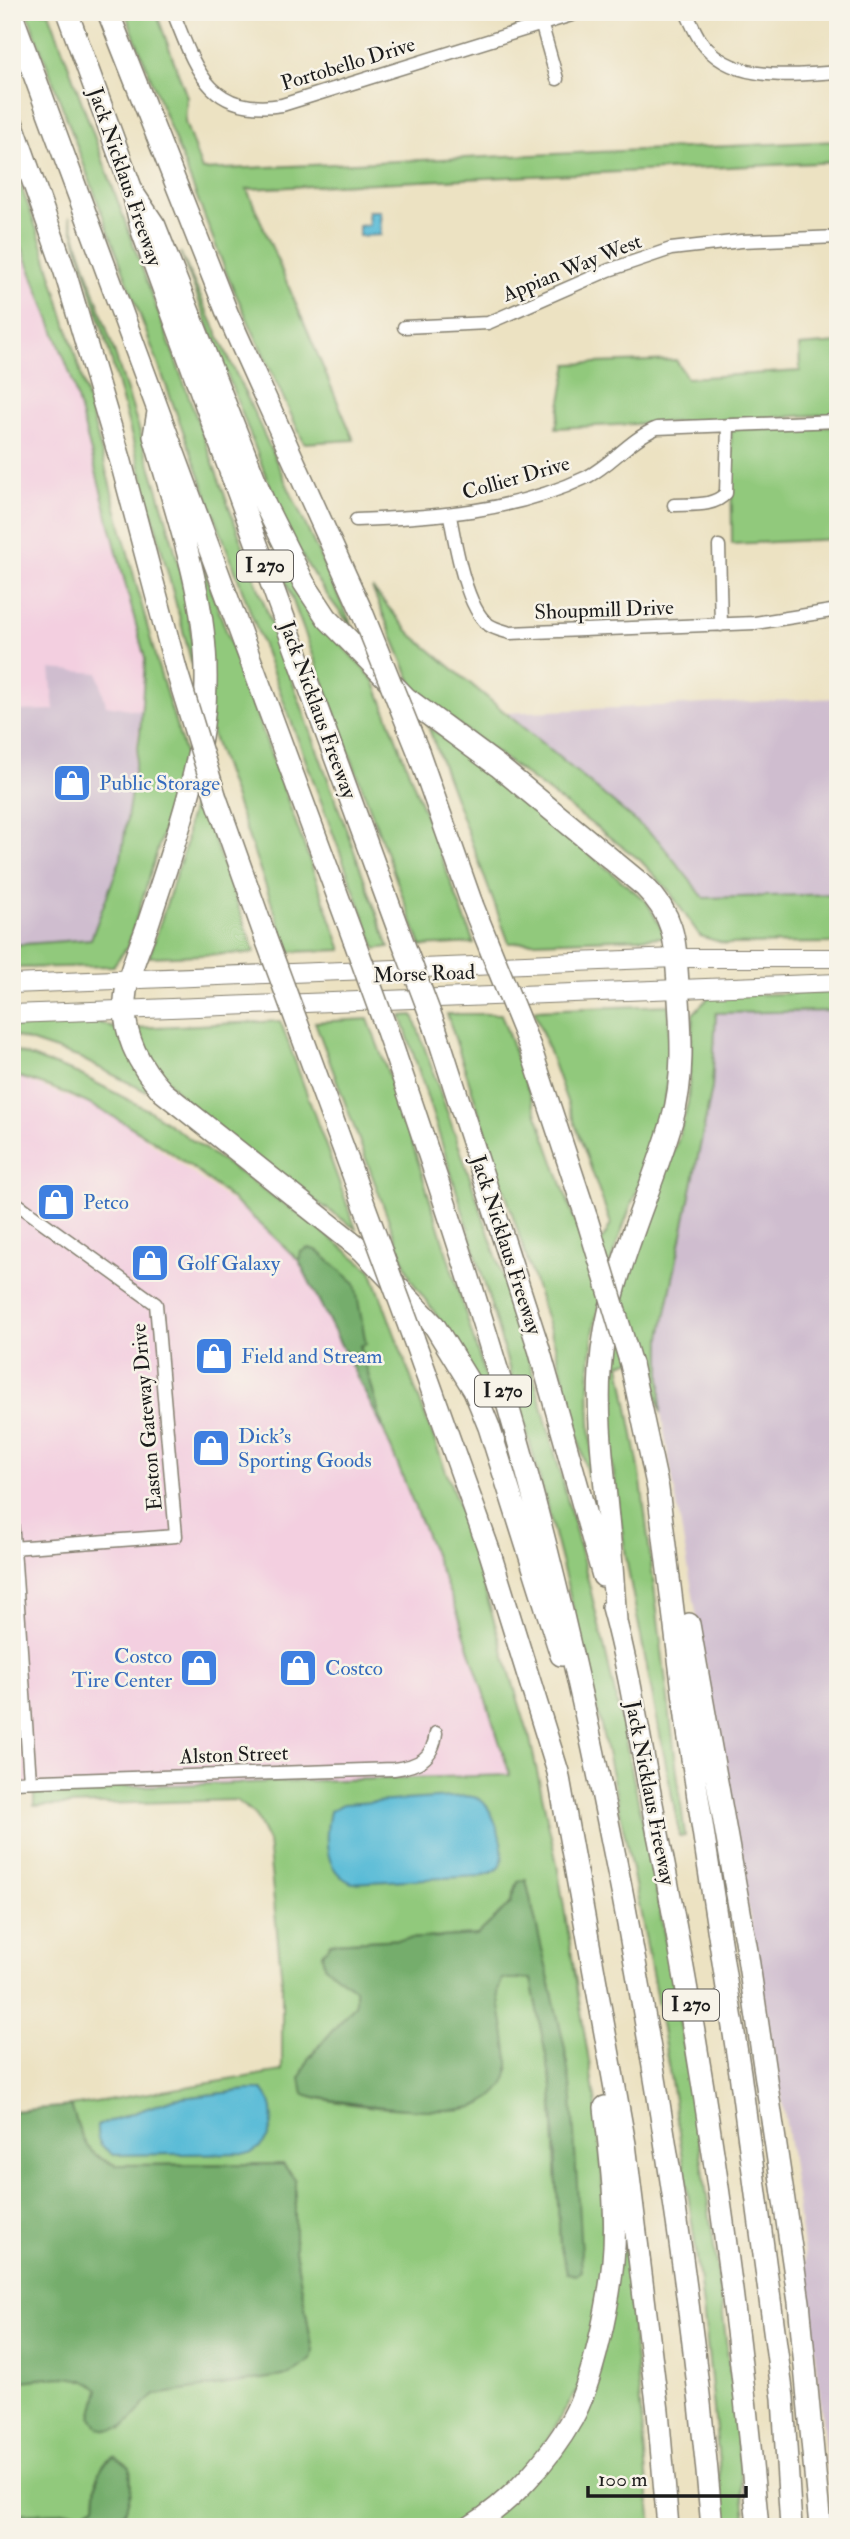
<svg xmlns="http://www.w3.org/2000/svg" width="850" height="2539" viewBox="0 0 850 2539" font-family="'IM FELL Double Pica',serif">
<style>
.built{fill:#f3cfe0}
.industrial{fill:#cfbdcf}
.green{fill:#91c97c;stroke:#56724c;stroke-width:2;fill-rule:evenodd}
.forest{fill:#74ad6c;stroke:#486444;stroke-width:2}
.water{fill:#58bbd7;stroke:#3a6c7a;stroke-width:2}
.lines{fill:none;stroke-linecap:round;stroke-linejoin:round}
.street-casing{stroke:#847f6f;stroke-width:15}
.primary-casing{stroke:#847f6f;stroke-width:20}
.highway-casing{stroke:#847f6f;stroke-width:24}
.street{stroke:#fff;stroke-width:12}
.primary{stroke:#fff;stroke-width:18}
.highway{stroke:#fff;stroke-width:21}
.highway-bridge-casing{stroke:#847f6f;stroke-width:24;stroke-linecap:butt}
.highway-bridge{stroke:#fff;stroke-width:21}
.labels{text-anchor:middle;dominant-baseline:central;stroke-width:5;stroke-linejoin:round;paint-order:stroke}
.shield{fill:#f7f3e8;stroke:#5e5c59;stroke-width:2}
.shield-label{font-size:19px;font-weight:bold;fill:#1c1c1c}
.street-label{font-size:21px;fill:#1c1c1c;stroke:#f7f3e8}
.shop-label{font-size:21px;fill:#366cbe;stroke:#f7f3e8;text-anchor:start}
</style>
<rect width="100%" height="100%" fill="#f7f3e8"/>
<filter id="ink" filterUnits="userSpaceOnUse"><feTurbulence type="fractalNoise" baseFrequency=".0143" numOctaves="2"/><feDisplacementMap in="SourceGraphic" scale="14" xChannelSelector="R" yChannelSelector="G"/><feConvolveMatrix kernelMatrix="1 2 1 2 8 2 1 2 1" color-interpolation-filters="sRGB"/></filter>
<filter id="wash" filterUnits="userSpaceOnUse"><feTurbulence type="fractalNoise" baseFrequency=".00686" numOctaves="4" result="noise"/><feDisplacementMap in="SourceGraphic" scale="28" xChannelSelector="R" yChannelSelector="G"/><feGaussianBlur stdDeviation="1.57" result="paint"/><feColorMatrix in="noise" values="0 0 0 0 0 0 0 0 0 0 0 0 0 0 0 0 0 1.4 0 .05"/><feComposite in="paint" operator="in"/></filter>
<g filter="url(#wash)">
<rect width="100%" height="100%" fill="#ece2c2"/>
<path class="built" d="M12,221L71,376L145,659L140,733L121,858L91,939L12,945Z
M12,1075L112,1114L259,1222L299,1261L384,1431L458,1614L510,1776L12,1790Z"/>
<path class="industrial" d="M50,669L98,673L106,705L141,711L121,855L91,939L12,945V711L54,710Z
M838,698V894L704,898L658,840L505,713Z
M838,1011V2490H829L811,2306L787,2129L661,1413V1337L712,1088L716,1012Z"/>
<path class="green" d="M27,12H49L389,947L376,949Z
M125,12H156L187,97L185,122L202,170L838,141V162L247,189L354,440L304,443L228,277Z
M12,161L42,244L79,367L157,663L186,757L128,946L113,966L12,968V945L91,939L121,858L140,733L145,659L71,376L12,221Z
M69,217C97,299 125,381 150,465C171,533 192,600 194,672L109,351Z
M180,252L353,628C323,593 300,557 281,515Z
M838,343V414L556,428L568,364L676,360L687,378L800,371L799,346Z
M838,426V539L732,544L731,429Z
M283,556L335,638L374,680L474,943L421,946L277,558Z
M202,564L342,950L289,952L211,731L198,565Z
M372,588L411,634L658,840L704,898L838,894V943L726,944L700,936L668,890L640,860L416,693Z
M428,726L503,781L647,902L666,937L509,943Z
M197,793L255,953L149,957L186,844L188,823Z
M838,992V1011L716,1013L712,1088L661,1337V1413L647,1355L620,1364L640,1473L685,1836L680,1837L628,1570L612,1463L608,1395L627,1271L678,1140L688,1102L693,1014L710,996Z
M669,1005C669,1039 671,1077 663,1111C645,1181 610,1246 596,1318C586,1371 589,1423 594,1476L588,1477L555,1345L447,1014H501L590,1263L611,1224L534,1010Z
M413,1015C457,1140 502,1265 538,1392C644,1764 710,2143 746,2527H724C687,2010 562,1506 401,1016Z
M368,1019L402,1110L495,1408L491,1409L450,1334L411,1280L315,1022Z
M280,1021L284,1031L356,1229C288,1180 163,1108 136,1028Z
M101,1023L119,1030L148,1087L145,1091L80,1058L14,1036V1027Z
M12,1050L79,1074L150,1111L313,1224L371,1270L460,1509L530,1739L557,1864L597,2111L602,2168L605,2298L579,2386L546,2443L518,2478L489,2503L455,2527H94L125,2512L131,2491L130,2467L97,2476L95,2505L84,2511L12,2514V2382C31,2380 72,2372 88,2380C104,2387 114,2415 122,2429L148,2400L156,2394L289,2375L313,2352L295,2250V2180L283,2164L116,2165C83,2155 82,2136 71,2106L282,2071V1982L268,1842L254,1814L236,1800L34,1806V1789L510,1775L458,1614L384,1431L360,1345L366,1344L309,1248L301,1252L299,1261C222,1184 119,1103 12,1075ZM526,1880L565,2049L560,2245L552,2086L531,1979L502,1978L498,1991L508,2072L479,2105C431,2114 351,2108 304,2094L308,2059L355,2005V1989L339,1974L330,1943L477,1935L511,1903L518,1881ZM248,2090H262L97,2126L173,2099Z
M620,2248L625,2249L652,2527H482L564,2443Z"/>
<path class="forest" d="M309,1248L318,1251L355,1283L366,1344L360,1346L384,1431L299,1261L301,1252Z
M526,1880L565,2049L572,2099L582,2271L576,2275L567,2273L560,2245L552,2086L531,1979H502L498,1991C500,2012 510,2054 508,2072C506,2087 493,2098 481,2104C453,2119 336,2103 303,2094L300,2078L308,2059L355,2005V1989L324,1966L322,1953L331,1943L477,1935L511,1903L518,1881Z
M71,2106C82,2136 83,2155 116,2165L283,2164L295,2180V2250L313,2352L311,2360L289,2375L156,2395C133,2409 131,2437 99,2428L92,2417L99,2389C77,2369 40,2380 12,2382V2111Z
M115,2456L130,2467L131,2491L125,2512L94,2527H12V2514L84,2511L95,2505C97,2488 95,2463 115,2456Z"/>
<path class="water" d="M368,211H380L381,235L359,236V226L369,225Z
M467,1796C473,1797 478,1797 482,1801C494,1811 507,1850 501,1865C498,1872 487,1874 481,1876L352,1883C323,1871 324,1839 330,1811L343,1804Z
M249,2090H262C280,2109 274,2141 251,2153L113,2155C101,2146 96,2142 97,2126L173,2099Z"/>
</g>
<g filter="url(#ink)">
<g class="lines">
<defs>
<path id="street" d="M173,12C196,70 209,116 282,105L581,12
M538,12L557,79
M686,12C691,22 695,33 701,41C731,84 793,75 838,72
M404,327L488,323L609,270L671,249L741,241L838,237
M674,505C692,504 714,507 726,493L728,425
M450,516C455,543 466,609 489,625C495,629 504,631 510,633L755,623L838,610
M356,520C435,517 514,512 587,477C612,464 630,439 657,428L838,421
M719,546L721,625
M12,1200L156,1304L176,1536L12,1548
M12,1519L30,1781
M12,1782L394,1769C418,1766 433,1759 436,1733"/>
<path id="primary" d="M12,984L676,958H838
M12,1014L838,983"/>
<path id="highway" d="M67,12L133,193L142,231L401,937
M108,12L228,315L362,612
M12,15L354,940
M12,122L65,272L121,462L176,669
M133,193L155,226L265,505L304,583L327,618L406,698L498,766L645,887C676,918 675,942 678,984C681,1030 685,1076 672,1121C647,1205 606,1282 600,1371C597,1417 603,1463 607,1509C611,1546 613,1583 616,1620
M158,412L154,436C177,517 208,600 206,684C205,762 173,847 149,921C142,943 130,968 126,991C120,1030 138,1065 163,1092L362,1250L434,1325L474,1390L489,1427L561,1655
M418,751L472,904
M216,798L265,936
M435,1027L539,1349L603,1576
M386,1028C434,1167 480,1306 520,1448C561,1594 593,1743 622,1892C662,2103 694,2313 712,2527
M302,1036L355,1180
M530,1047L587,1219
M413,1337L490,1553L558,1772L625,2144L658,2411L668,2527
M631,1364L658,1489L688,1732L740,2073L783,2398L791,2527
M612,1607C631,1676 641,1749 655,1819C702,2054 736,2289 758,2527
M689,1624L747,1951L799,2302L820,2527
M470,2527C510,2503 549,2460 572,2419C593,2381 609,2305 613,2261C618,2210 610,2157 605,2107"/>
</defs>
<use href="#street" class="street-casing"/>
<use href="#primary" class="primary-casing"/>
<use href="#highway" class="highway-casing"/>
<use href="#street" class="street"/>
<use href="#primary" class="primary"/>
<use href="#highway" class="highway"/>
<defs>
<path id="highway-bridge" d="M362,612L418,751
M176,669L216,798
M472,904L530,1047
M265,936L302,1036
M401,937L435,1027
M354,940L386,1028
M355,1180L413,1337
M587,1219L631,1364"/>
</defs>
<use href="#highway-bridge" class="highway-bridge-casing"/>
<use href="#highway-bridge" class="highway-bridge"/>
</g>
</g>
<defs>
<symbol id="shop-square" viewBox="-11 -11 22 22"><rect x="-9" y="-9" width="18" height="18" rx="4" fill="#3f7fe0" stroke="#f7f3e8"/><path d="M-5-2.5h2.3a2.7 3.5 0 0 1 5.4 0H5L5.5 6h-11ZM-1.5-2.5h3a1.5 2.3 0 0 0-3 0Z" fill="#fff"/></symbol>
</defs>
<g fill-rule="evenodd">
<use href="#shop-square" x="50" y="761" width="44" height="44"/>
<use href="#shop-square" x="34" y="1180" width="44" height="44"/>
<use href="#shop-square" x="128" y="1241" width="44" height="44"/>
<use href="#shop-square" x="192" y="1334" width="44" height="44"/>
<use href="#shop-square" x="189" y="1426" width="44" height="44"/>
<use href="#shop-square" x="177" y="1646" width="44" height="44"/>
<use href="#shop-square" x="276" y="1646" width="44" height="44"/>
</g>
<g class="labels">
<g class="shield">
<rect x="237" y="550.5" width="56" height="31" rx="5"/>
<rect x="475" y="1375.5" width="56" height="31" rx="5"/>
<rect x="663" y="1989.5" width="56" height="31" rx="5"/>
</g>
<g class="shield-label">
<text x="265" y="566">I 270</text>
<text x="503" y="1391">I 270</text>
<text x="691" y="2005">I 270</text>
</g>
<g class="street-label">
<text transform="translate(348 64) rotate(-17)">Portobello Drive</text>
<text transform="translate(125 177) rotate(71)">Jack Nicklaus Freeway</text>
<text transform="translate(572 268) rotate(-22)">Appian Way West</text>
<text transform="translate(516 478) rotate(-16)">Collier Drive</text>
<text transform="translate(604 610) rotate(-2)">Shoupmill Drive</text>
<text transform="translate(318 710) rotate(70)">Jack Nicklaus Freeway</text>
<text transform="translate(424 974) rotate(-2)">Morse Road</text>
<text transform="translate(506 1245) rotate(72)">Jack Nicklaus Freeway</text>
<text transform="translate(147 1417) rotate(-95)">Easton Gateway Drive</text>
<text transform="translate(234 1755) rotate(-2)">Alston Street</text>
<text transform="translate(650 1793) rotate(79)">Jack Nicklaus Freeway</text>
</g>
<g class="shop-label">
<text x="99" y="783">Public Storage</text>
<text x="83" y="1202">Petco</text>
<text x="177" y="1263">Golf Galaxy</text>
<text x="241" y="1356">Field and Stream</text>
<text x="238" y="1436">Dick's<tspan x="238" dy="24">Sporting Goods</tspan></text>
<text x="172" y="1656" text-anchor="end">Costco<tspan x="172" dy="24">Tire Center</tspan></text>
<text x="325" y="1668">Costco</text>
</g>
</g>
<rect width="850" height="2539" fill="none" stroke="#f7f3e8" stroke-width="42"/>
<path d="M588 2486v10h158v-10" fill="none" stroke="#1c1c1c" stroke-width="3.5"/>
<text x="598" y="2486" font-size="21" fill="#1c1c1c" stroke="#f7f3e8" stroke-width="5" paint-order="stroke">100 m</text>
</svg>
